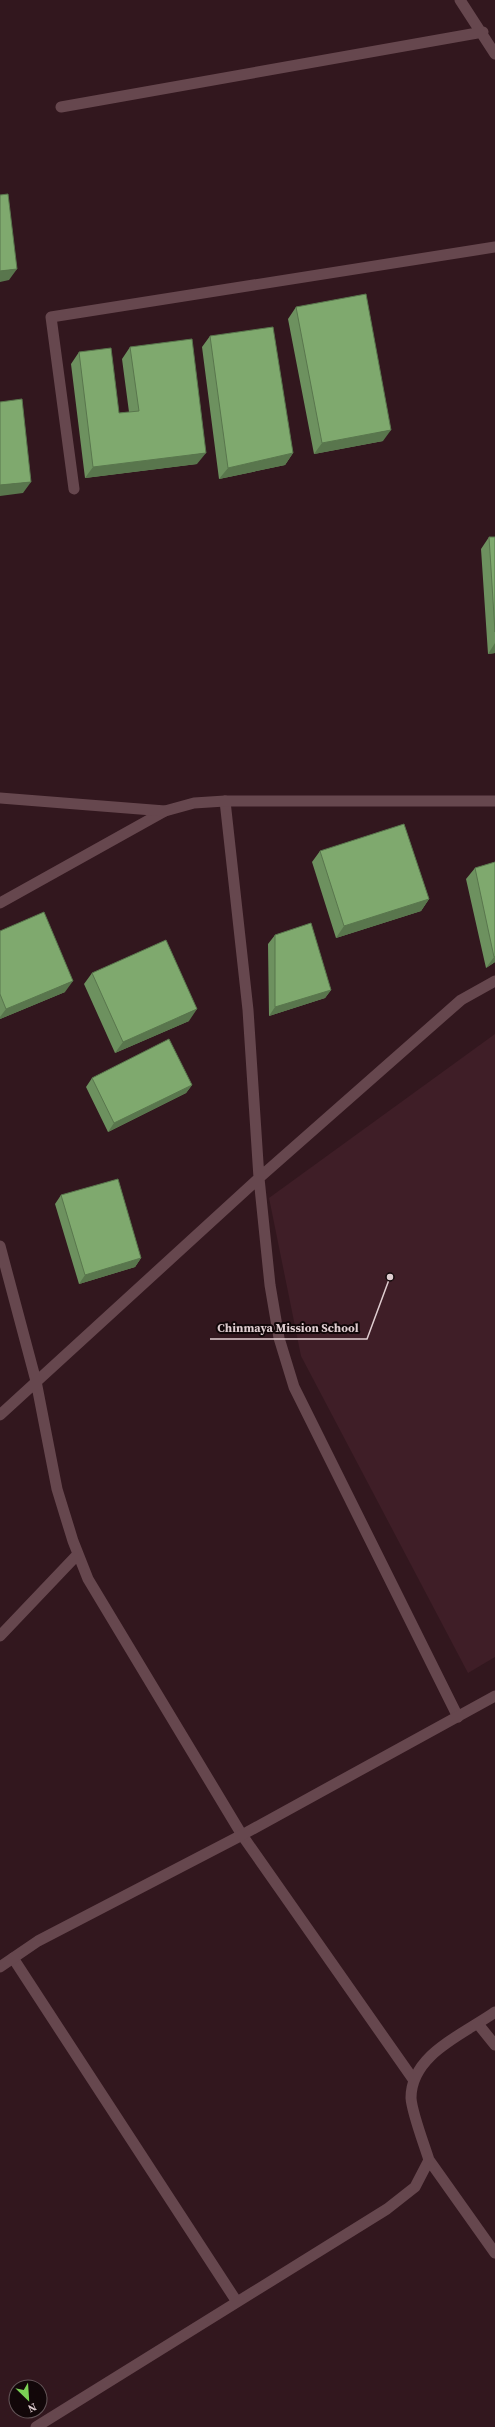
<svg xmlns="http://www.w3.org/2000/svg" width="495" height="2427" viewBox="0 0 495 2427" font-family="'Source Serif 4',serif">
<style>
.built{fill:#3f1e27}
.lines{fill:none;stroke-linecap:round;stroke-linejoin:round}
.minor{stroke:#66474e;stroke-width:11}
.tertiary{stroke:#66474e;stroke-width:11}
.wall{fill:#6d915f}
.shaded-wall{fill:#59764d}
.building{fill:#7fa96e;stroke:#59764d}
.leader{fill:none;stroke:#dfcdd0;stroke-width:1.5}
.callout-dot{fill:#dfcdd0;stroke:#120709;stroke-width:1.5}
.callout-label{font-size:12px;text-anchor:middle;font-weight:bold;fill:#dfcdd0;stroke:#120709;stroke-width:4;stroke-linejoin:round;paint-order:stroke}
</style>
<rect width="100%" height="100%" fill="#32171e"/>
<path class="built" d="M495,1034V1657L468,1673L301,1356L269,1198Z"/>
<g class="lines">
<path class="minor" d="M460,0L495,54
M61,107L483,32
M74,489L51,317L495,247
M225,801L248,1010L259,1178L270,1285L279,1338L294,1387L458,1717
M0,903L165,811
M0,1246L36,1381L57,1489L73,1541L88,1579L242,1835L413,2079
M0,1415L259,1178L461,1000L495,981
M0,1636L78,1554
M13,1958L237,2302
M478,2024L495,2045
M429,2160L495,2253
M36,2427L387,2209L415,2187L429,2160C424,2144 412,2113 411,2098C411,2054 464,2034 495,2012"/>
<path class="tertiary" d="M0,798L165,811L194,803L225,801H495
M0,1967L38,1941L242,1835L495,1696"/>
</g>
<path class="wall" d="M296,307L383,441L314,454L288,319Z
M210,336L293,453L285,465L219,479L202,347Z
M130,347L197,464L85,478L71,364L79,352L119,413L129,412L122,359Z
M489,537H495V653L488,654L481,549Z
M320,851L429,899L421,911L336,938L312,862Z
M495,862V962L486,968L466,879L475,868Z
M0,931L65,992L0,1019Z
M275,935L331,990L325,998L269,1016L268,944Z
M92,973L189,1021L115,1053L84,984Z
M92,1078L192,1085L186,1093L108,1132L86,1087Z
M61,1195L141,1258L135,1267L79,1284L55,1204Z"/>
<path class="shaded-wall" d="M17,269L9,280L0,282V271Z
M391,430L383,441L314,454L322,443Z
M206,453L197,464L85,478L93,467Z
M293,453L285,465L219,479L228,468Z
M31,482L23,493L0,496V485Z
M495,643V653L488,654Z
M429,899L421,911L336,938L344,926Z
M495,956V962L486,968L494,957Z
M73,981L65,992L0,1019V1017L6,1009Z
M331,990L325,998L269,1016L275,1007Z
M197,1009L189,1021L115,1053L123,1042Z
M192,1085L186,1093L108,1132L114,1123Z
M141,1258L135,1267L79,1284L85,1275Z"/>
<path class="building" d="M8,194L17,269L0,271V195Z
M366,294L391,430L322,443L296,307Z
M273,327L293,453L228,468L210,336Z
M192,339L206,453L93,467L79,352L111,348L119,413L139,411L130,347Z
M22,399L31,482L0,485V402Z
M489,537H495V632Z
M404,824L429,899L344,926L320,851Z
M495,862V956L494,957L475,868Z
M44,912L73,981L6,1009L0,994V931Z
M311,923L331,990L275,1007V935Z
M166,940L197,1009L123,1042L92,973Z
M169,1039L192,1085L114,1123L92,1078Z
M118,1179L141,1258L85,1275L61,1195Z"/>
<path class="leader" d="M390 1277L367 1339H210"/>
<circle class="callout-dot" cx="390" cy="1277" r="4"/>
<g class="callout-label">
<text x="288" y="1332">Chinmaya Mission School</text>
</g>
<g transform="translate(28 2399) rotate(155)"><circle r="19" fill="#120709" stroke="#645659"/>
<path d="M0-3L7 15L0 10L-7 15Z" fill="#7bd155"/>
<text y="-6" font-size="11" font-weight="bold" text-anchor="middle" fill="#dfcdd0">N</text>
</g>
</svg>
